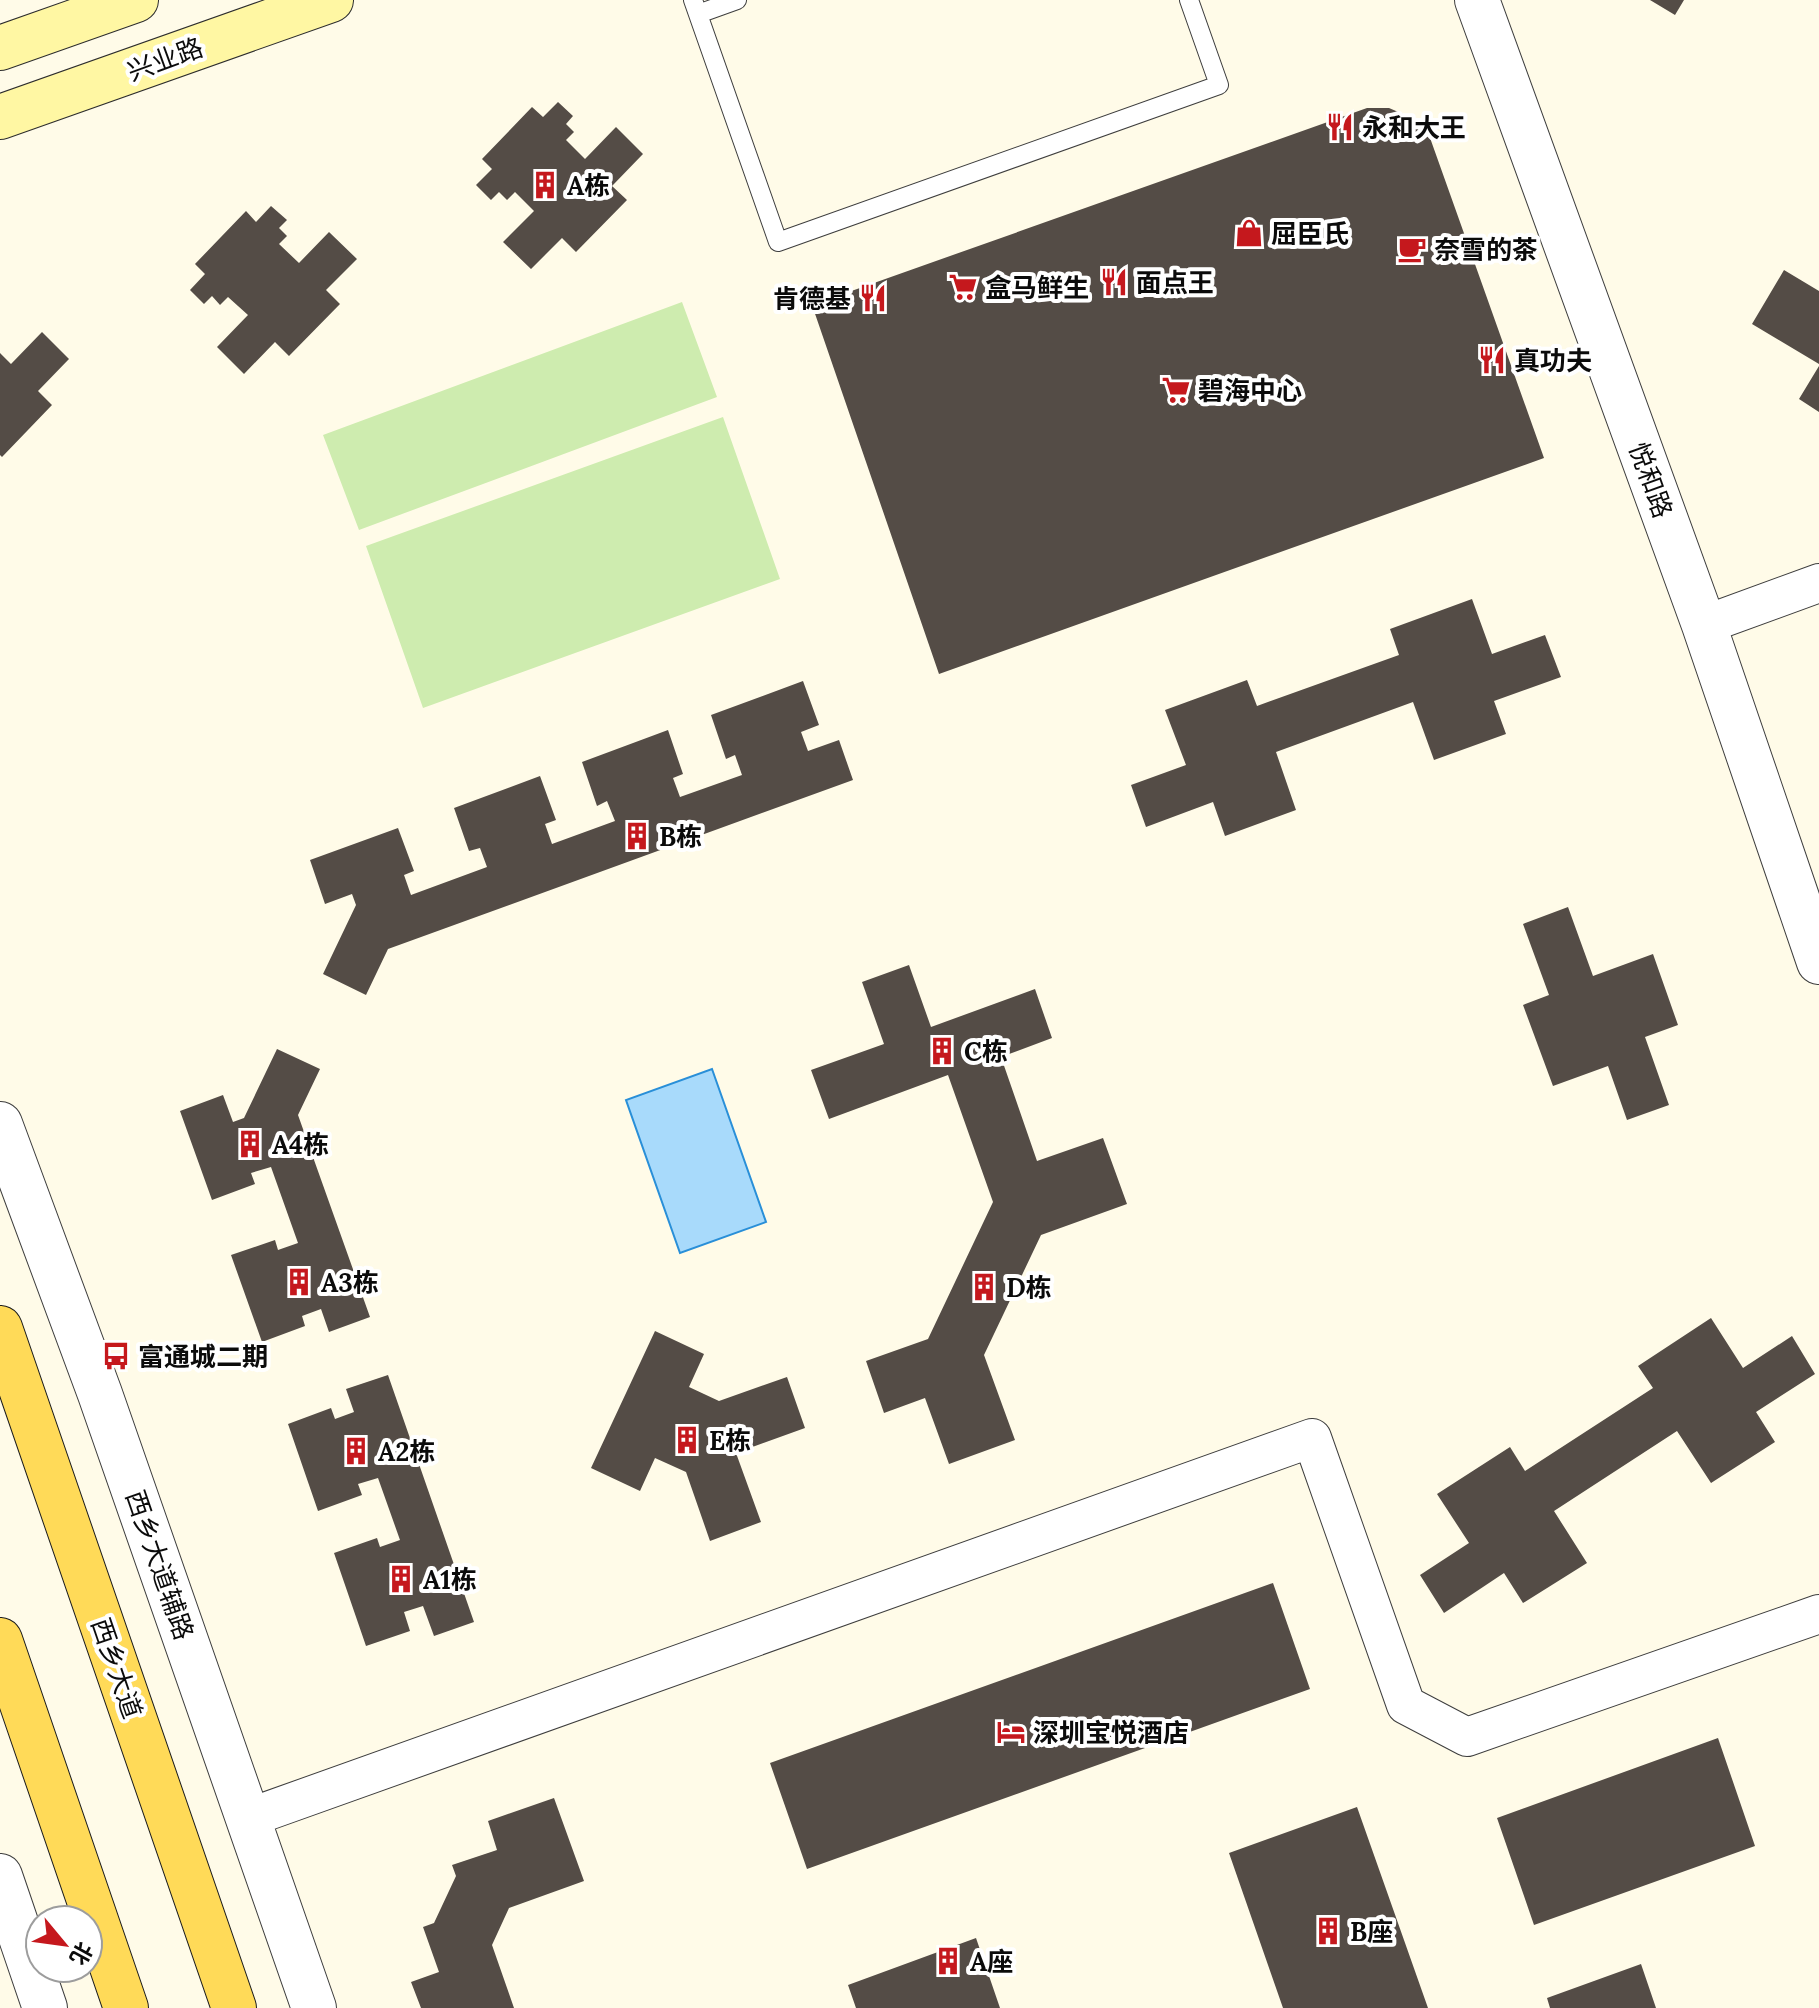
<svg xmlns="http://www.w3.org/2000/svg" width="1819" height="2008" viewBox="0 0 1819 2008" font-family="Lora,'Noto Sans SC',serif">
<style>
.green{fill:#ceecaf}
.water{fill:#a8dafb;stroke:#298fd8;stroke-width:2}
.building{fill:#544c46}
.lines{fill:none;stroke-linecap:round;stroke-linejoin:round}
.service-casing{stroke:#3e3e3e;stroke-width:20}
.minor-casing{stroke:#3e3e3e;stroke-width:40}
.tertiary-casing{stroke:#3e3e3e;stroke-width:46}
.secondary-casing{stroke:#2d2d2d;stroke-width:46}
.primary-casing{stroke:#1c1c1c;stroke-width:46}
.service{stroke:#fff;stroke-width:18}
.minor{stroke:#fff;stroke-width:38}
.tertiary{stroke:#fff;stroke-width:44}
.secondary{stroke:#fff7a3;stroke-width:44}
.primary{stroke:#ffda58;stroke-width:44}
.labels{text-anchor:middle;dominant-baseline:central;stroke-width:8;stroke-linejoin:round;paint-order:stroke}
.street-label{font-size:26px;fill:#0b0b0b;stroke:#fff}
.poi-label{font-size:26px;font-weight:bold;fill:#0b0b0b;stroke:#fff;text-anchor:start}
</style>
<rect width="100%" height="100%" fill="#fffbe8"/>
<path class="green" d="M682,302L717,397L359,530L323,435Z
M723,417L780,579L423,708L366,546Z"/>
<path class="water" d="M712,1069L766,1222L680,1253L626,1100Z"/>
<path class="building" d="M1650,0H1684L1675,15Z
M558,102L573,116L566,124L574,132L566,140L585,159L616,127L643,154L612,186L627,200L576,252L562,238L531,269L503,242L534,211L515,192L507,200L499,192L491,200L476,185L492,169L482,159L532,107L543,117Z
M1367,108H1389L1410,117L1429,135L1544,458L939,674L812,305Z
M271,206L287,220L279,228L287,236L279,244L299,263L329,232L357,259L326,290L340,304L289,356L275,342L244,374L217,347L248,315L228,297L220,305L212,296L204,304L190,290L205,274L195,264L246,211L256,222Z
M1784,270L1819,291V364L1752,324Z
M42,332L69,359L38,391L52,405L2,457L0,455V353L11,364Z
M1819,366V412L1799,399Z
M1472,599L1492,654L1545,635L1561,677L1494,701L1506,734L1434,760L1413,702L1276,752L1296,810L1225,836L1213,802L1146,827L1131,785L1186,765L1165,710L1247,680L1257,706L1399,655L1390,629Z
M803,681L819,725L801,732L808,751L839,740L853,780L388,949L366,995L323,974L356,905L352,894L325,904L310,860L398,828L414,871L404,875L411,895L487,867L480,848L469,851L454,808L540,776L556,820L545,824L552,844L615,821L607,801L597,806L582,762L668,730L683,774L673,778L680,797L742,775L735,755L726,759L711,715Z
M1568,907L1593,976L1653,954L1678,1025L1645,1037L1669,1105L1627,1120L1608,1066L1553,1086L1523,1005L1549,995L1523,924Z
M909,965L931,1027L1035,989L1052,1038L1001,1057L1037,1161L1103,1138L1127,1204L1041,1235L984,1355L1015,1440L949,1464L925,1398L884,1413L866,1361L928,1339L993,1202L948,1075L829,1119L811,1070L884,1044L862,982Z
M277,1049L320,1069L298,1115L370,1317L329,1332L321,1309L302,1316L305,1326L262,1342L231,1255L275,1240L278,1250L298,1243L271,1167L251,1173L255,1184L212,1200L180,1111L223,1095L233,1122L244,1118Z
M1711,1318L1743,1368L1792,1336L1815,1374L1756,1412L1775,1442L1711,1483L1677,1431L1554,1511L1587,1563L1523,1603L1504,1573L1444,1613L1420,1575L1469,1543L1437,1494L1510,1447L1525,1471L1653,1388L1638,1366Z
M655,1331L704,1354L689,1387L719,1401L787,1377L805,1428L736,1453L761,1522L710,1541L686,1472L655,1458L640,1491L591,1468Z
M388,1375L474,1622L434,1636L423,1606L404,1612L410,1631L366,1646L334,1553L377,1538L380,1547L400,1540L378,1478L358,1484L362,1495L318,1511L288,1424L331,1408L335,1419L354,1412L346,1389Z
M1273,1583L1310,1689L807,1869L770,1763Z
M1718,1738L1755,1846L1534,1925L1497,1818Z
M554,1798L584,1881L509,1908L492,1945L514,2008H421L411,1982L439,1972L423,1927L434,1923L456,1876L452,1865L497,1850L488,1821Z
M1357,1807L1428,2008H1283L1229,1853Z
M976,1938L1000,2008H856L848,1985Z
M1641,1964L1656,2008H1550L1547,1998Z"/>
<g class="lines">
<defs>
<path id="service" d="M693,0L778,242L1219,85L1189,0
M698,14L737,0"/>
<path id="minor" d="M1704,625L1819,583
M248,1818L1312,1438L1406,1705L1467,1737L1819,1614"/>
<path id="tertiary" d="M1477,0L1704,625L1819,962
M0,1124L100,1394L314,2008
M0,1876L45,2008"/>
<path id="secondary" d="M0,48L136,0
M0,117L331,0"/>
<path id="primary" d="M0,1328L234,2008
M0,1640L126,2008"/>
</defs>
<use href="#service" class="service-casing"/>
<use href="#minor" class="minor-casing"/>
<use href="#tertiary" class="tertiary-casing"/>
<use href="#secondary" class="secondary-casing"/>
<use href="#primary" class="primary-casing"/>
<use href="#service" class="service"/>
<use href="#minor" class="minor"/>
<use href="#tertiary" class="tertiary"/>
<use href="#secondary" class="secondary"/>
<use href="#primary" class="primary"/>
</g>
<defs>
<symbol id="restaurant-bare" viewBox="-9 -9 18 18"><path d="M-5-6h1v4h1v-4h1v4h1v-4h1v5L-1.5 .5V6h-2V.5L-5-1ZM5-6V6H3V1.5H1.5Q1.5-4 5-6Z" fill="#c5181d" stroke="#fff" stroke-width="2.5" paint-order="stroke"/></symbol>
<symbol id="building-bare" viewBox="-9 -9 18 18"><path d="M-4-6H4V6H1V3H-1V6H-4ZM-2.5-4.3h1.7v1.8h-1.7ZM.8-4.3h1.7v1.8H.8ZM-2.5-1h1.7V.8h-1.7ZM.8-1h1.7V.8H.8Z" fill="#c5181d" stroke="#fff" stroke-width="2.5" paint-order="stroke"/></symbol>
<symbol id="shop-bare" viewBox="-9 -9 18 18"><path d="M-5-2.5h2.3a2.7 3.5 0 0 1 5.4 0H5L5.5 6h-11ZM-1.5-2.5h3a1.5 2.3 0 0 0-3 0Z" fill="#c5181d" stroke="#fff" stroke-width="2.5" paint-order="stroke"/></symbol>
<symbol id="cafe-bare" viewBox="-9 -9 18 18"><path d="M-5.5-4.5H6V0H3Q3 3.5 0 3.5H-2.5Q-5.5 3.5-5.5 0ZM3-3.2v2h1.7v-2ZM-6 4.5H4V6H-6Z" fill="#c5181d" stroke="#fff" stroke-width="2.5" paint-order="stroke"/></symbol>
<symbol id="supermarket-bare" viewBox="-9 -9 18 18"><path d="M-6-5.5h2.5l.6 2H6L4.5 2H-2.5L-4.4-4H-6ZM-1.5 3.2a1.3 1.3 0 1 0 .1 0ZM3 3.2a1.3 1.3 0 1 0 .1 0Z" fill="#c5181d" stroke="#fff" stroke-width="2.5" paint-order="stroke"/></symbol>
<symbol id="bus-bare" viewBox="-9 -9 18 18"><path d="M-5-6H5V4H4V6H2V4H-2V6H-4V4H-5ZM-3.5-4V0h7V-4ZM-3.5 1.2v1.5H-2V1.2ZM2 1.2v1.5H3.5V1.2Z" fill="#c5181d" stroke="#fff" stroke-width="2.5" paint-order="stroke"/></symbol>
<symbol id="hotel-bare" viewBox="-9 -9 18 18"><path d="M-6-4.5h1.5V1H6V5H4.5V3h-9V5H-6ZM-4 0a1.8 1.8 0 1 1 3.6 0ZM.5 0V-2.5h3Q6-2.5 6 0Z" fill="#c5181d" stroke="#fff" stroke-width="2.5" paint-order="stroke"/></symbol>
</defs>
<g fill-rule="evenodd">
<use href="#restaurant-bare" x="1320" y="107" width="40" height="40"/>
<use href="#building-bare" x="525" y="165" width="40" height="40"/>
<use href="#shop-bare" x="1229" y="213" width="40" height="40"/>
<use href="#cafe-bare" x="1392" y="229" width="40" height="40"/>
<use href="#restaurant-bare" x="1094" y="262" width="40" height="40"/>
<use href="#supermarket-bare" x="943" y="267" width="40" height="40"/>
<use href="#restaurant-bare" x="853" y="278" width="40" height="40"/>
<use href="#restaurant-bare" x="1472" y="340" width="40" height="40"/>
<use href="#supermarket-bare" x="1156" y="370" width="40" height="40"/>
<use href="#building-bare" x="617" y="816" width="40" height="40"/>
<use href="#building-bare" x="922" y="1031" width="40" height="40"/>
<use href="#building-bare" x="230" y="1124" width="40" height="40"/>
<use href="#building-bare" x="279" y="1262" width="40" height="40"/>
<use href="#building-bare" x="964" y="1267" width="40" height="40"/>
<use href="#bus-bare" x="96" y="1336" width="40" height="40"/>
<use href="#building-bare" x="667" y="1420" width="40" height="40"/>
<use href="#building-bare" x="336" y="1431" width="40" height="40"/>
<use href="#building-bare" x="381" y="1559" width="40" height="40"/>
<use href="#hotel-bare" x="991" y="1712" width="40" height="40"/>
<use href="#building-bare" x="1308" y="1911" width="40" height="40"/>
<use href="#building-bare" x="928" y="1941" width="40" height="40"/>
</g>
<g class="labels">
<g class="street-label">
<text transform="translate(165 59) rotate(-20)">兴业路</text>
<text transform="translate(1651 480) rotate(70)">悦和路</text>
<text transform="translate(160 1565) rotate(71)">西乡大道辅路</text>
<text transform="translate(117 1668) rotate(71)">西乡大道</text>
</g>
<g class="poi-label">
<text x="1362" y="127">永和大王</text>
<text x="567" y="185">A栋</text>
<text x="1271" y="233">屈臣氏</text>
<text x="1434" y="249">奈雪的茶</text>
<text x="1136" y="282">面点王</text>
<text x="985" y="287">盒马鲜生</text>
<text x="851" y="298" text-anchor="end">肯德基</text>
<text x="1514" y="360">真功夫</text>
<text x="1198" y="390">碧海中心</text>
<text x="659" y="836">B栋</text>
<text x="964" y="1051">C栋</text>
<text x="272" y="1144">A4栋</text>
<text x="321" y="1282">A3栋</text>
<text x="1006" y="1287">D栋</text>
<text x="138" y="1356">富通城二期</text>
<text x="709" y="1440">E栋</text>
<text x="378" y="1451">A2栋</text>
<text x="423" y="1579">A1栋</text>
<text x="1033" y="1732">深圳宝悦酒店</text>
<text x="1350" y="1931">B座</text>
<text x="970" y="1961">A座</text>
</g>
</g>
<g transform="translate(64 1944) rotate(119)"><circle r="38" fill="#ffffff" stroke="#9d9d9d" stroke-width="2"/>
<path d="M0-6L14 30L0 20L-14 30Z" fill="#c5181d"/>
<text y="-12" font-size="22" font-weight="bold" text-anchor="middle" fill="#0b0b0b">北</text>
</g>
</svg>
